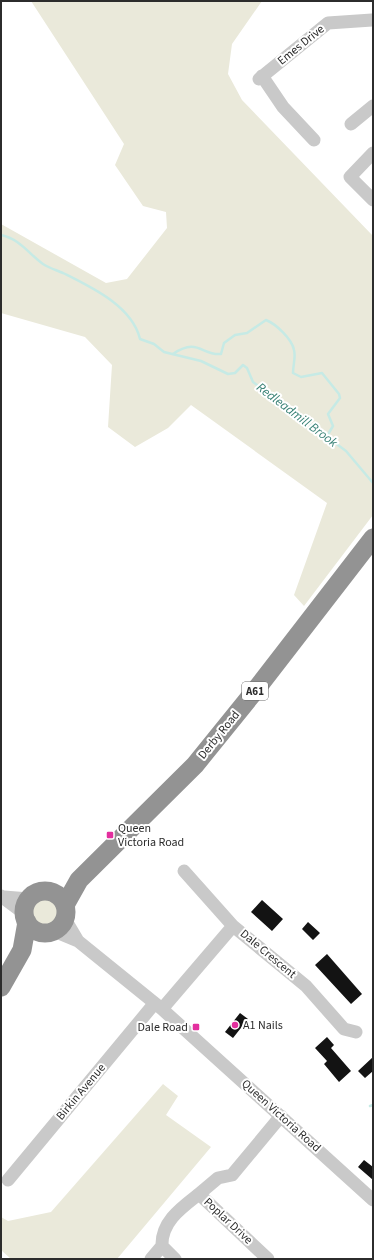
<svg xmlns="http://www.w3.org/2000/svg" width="374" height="1260" viewBox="0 0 374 1260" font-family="'Source Sans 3',sans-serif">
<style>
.green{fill:#eae9da}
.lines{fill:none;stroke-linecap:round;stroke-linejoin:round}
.stream{stroke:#c6eae5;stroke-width:2.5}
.building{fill:#131313}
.minor{stroke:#c9c9c9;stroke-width:13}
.highway{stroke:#939393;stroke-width:19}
.poi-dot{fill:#e32f9e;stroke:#fff;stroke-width:1.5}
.labels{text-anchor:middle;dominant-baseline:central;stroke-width:4;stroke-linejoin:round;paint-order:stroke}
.shield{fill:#fff;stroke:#6b6b6b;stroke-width:1}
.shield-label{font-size:11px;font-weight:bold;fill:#2c2c2c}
.street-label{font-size:12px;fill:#2c2c2c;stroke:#fff}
.poi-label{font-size:12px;fill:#2c2c2c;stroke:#fff;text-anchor:start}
.water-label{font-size:13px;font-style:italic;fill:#388175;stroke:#fff}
</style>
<rect width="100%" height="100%" fill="#fff"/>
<path class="green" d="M31,1H262L232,44L228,74L242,100L373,236V515L304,606L294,595L327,503L191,405L168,428L135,447L108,427L112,365L85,337L1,313V224L106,283L127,279L167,228L166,212L143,206L115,165L124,144Z
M31 912a15 15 0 1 1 30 0a15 15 0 1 1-30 0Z
M163,1084L178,1096L166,1115L211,1147L117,1259H11L1,1250V1217L8,1221L51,1212Z"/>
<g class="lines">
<path class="stream" d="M1,235C20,239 29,254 43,264C49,268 56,270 63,273C91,287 132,306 140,339L154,344L164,352L201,361L228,374L235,373L243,365L247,368L253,382L346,451L373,483
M173,354C198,337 202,356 221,354L224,343L235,335L247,333L266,320C276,324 292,339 294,350C296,357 293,365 293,373L301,377L322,373L339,394L340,398L328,414L333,426L327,436
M370,1106L373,1105"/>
</g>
<path class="building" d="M262,900L283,919L272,931L251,912Z
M308,922L320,933L313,940L302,929Z
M327,954L362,994L351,1004L315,965Z
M240,1013L248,1019L233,1038L225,1032Z
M327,1037L334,1045L331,1048L351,1071L339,1082L324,1064L327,1061L315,1048Z
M373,1057V1071L365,1078L358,1071Z
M364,1160L373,1167V1180L358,1167Z"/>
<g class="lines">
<path class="minor" d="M262,76L283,107L314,140
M259,79L328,23L372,20
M351,124L373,106
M373,153L350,177L373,200
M184,871L233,926L306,986L344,1029L356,1032
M1,896L25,914
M4,897L29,899
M65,919L78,941
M54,931L78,941L162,1009L373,1200
M162,1009L233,926
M8,1180L154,1004
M162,1246C161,1222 181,1208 199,1194
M162,1246L175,1259
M151,1259L162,1246
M268,1259L199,1194L218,1178L232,1175L281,1116"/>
<path class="highway" d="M24 912a21 21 0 1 1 42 0a21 21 0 1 1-42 0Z
M65,905L79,880L195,765L254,692L373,538
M1,987L22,950L27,922"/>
</g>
<g class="poi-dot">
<rect x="106" y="831" width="8" height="8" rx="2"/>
<circle cx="235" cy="1025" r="4"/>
<rect x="192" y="1023" width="8" height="8" rx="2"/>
</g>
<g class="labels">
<rect class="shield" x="242" y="682" width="26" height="18" rx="3"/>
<g class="shield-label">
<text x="255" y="691">A61</text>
</g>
<g class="street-label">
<text transform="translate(301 45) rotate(-39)">Emes Drive</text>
<text transform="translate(219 735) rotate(-51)">Derby Road</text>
<text transform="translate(268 954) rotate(40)">Dale Crescent</text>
<text transform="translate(81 1092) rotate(-50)">Birkin Avenue</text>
<text transform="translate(281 1116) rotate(42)">Queen Victoria Road</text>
<text transform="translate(228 1221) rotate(43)">Poplar Drive</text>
</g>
<g class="poi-label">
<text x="118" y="828">Queen<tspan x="118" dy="14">Victoria Road</tspan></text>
<text x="243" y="1025">A1 Nails</text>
<text x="188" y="1027" text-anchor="end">Dale Road</text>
</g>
<g class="water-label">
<text transform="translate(297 415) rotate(37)">Redleadmill Brook</text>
</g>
</g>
<rect width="374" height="1260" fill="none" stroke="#2c2c2c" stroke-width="4"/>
</svg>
